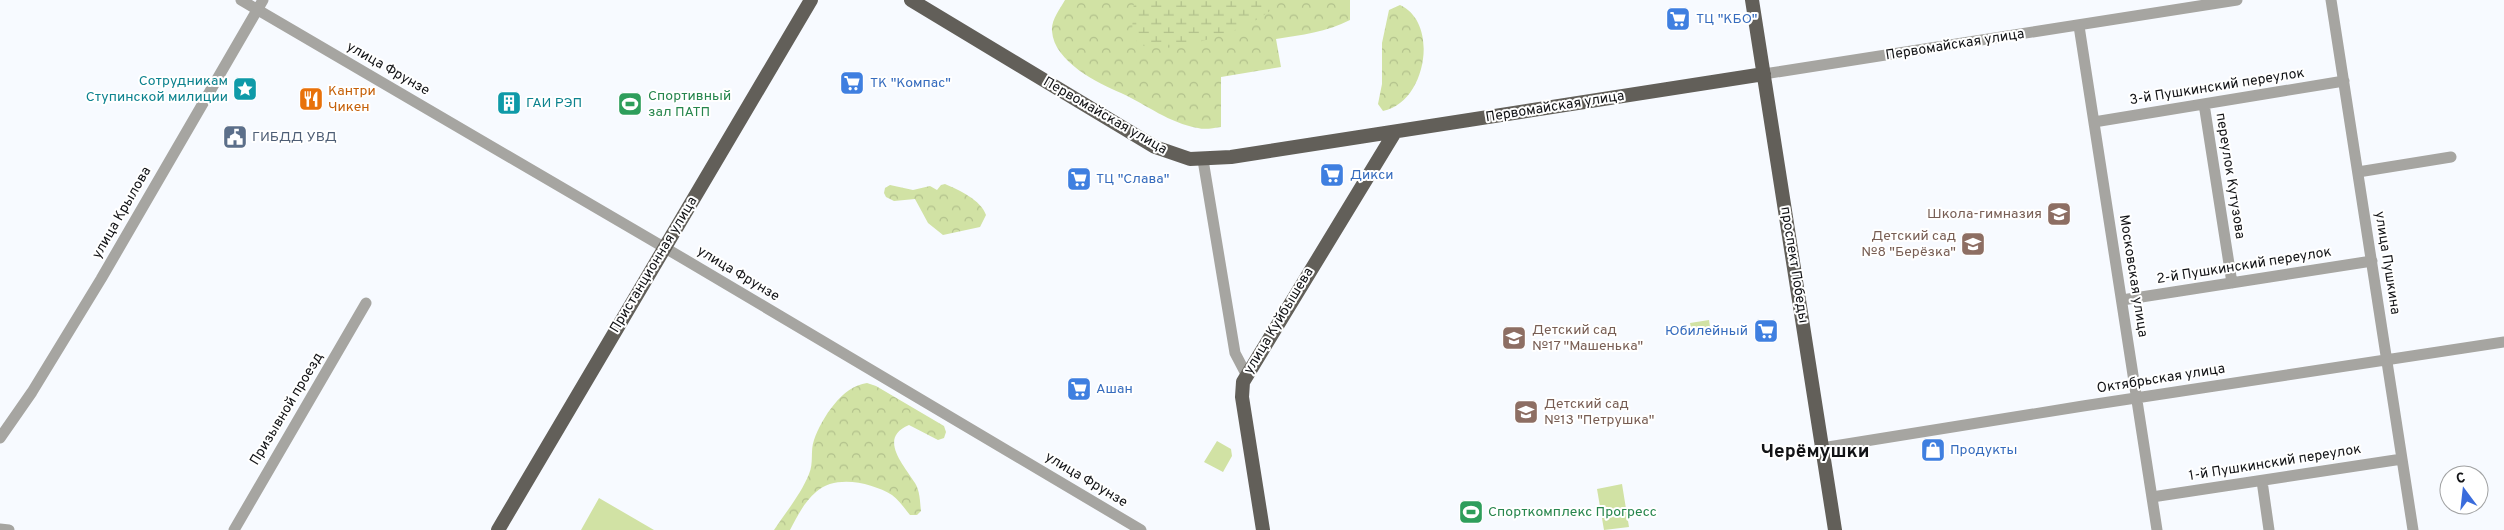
<svg xmlns="http://www.w3.org/2000/svg" width="2504" height="530" viewBox="0 0 2504 530" font-family="Overpass,sans-serif">
<style>
.green{fill:#d1e2a4}
.forest{fill:url(#forest-crowns)}
.wetland{fill:url(#wetland-marsh)}
.lines{fill:none;stroke-linecap:round;stroke-linejoin:round}
.minor{stroke:#a6a5a1;stroke-width:11}
.major{stroke:#625f59;stroke-width:14}
.labels{text-anchor:middle;dominant-baseline:central;stroke-width:4;stroke-linejoin:round;paint-order:stroke}
.shop-label{font-size:14px;fill:#366cbe;stroke:#fff;text-anchor:start}
.street-label{font-size:14px;fill:#121316;stroke:#fff}
.culture-label{font-size:14px;fill:#0d838f;stroke:#fff;text-anchor:end}
.food-label{font-size:14px;fill:#c56008;stroke:#fff;text-anchor:start}
.leisure-label{font-size:14px;fill:#27864d;stroke:#fff;text-anchor:start}
.service-label{font-size:14px;fill:#4e5e75;stroke:#fff;text-anchor:start}
.education-label{font-size:14px;fill:#785e54;stroke:#fff;text-anchor:end}
.district-label{font-size:19px;font-weight:bold;fill:#121316;stroke:#fff}
</style>
<defs>
<pattern id="forest-crowns" width="20" height="18" patternUnits="userSpaceOnUse" patternTransform="scale(1.25)"><rect width="20" height="18" fill="#d1e2a4"/><path d="M2 6a3 3 0 1 1 6 0M12 15a3 3 0 1 1 6 0" fill="none" stroke="#b2c18c"/></pattern>
<pattern id="wetland-marsh" width="20" height="14" patternUnits="userSpaceOnUse" patternTransform="scale(1.25)"><rect width="20" height="14" fill="#d1e2a4"/><path d="M1 5h8M5 5V1M11 12h8M15 12V8" fill="none" stroke="#b2c18c"/></pattern>
</defs>
<rect width="100%" height="100%" fill="#f7faff"/>
<path class="green" d="M1709,320L1711,334L1693,337L1690,323Z
M1217,441L1231,449L1232,456L1223,472L1204,462Z
M1622,484L1629,527L1604,530L1597,489Z
M599,498L654,530H581Z"/>
<path class="forest" d="M1065,0H1350V20C1327,32 1301,35 1276,39L1281,67L1221,77V127C1213,128 1205,130 1198,128C1169,123 1147,105 1121,93C1098,83 1054,62 1052,31C1051,20 1060,9 1065,0Z
M1400,5C1440,23 1426,103 1383,111L1378,104L1382,84V43L1389,10Z
M945,184C959,190 981,200 986,215L980,227L943,235L928,223L915,199L894,201L886,197L884,193L885,188L890,185L913,190L930,186L937,190L941,185Z
M867,383L876,386L944,426L946,432L944,438L938,440L909,425C877,438 905,466 915,483C920,491 920,502 921,511L917,515H910C905,509 899,500 892,495C872,483 836,474 816,492C804,502 797,517 790,530H774C786,512 801,494 809,474C814,463 810,451 814,440C822,418 842,386 867,383Z"/>
<path class="wetland" d="M1134,0H1281C1261,27 1187,50 1153,48C1148,48 1143,45 1138,44L1132,31Z"/>
<g class="lines">
<path class="minor" d="M241,0L684,259L1141,530
M2331,0L2413,530
M2079,26L2157,530
M1764,74L2237,0
M2204,104L2232,283
M2094,122L2344,81
M1203,160L1235,353L1246,374
M2358,172L2451,157
M2122,300L2372,261
M0,438L32,392L101,279L263,0
M1822,448L2083,406L2504,342
M2262,481L2269,530
M2152,497L2402,459
M0,529L9,530
M234,530L366,303"/>
<path class="major" d="M911,0L1155,147L1190,159L1231,157L1764,74
M1752,0L1835,530
M498,530L811,0
M1263,530L1242,397L1243,382L1395,132"/>
</g>
<defs>
<symbol id="supermarket-square" viewBox="-11 -11 22 22"><rect x="-9" y="-9" width="18" height="18" rx="4" fill="#3f7fe0" stroke="#fff"/><path d="M-6-5.5h2.5l.6 2H6L4.5 2H-2.5L-4.4-4H-6ZM-1.5 3.2a1.3 1.3 0 1 0 .1 0ZM3 3.2a1.3 1.3 0 1 0 .1 0Z" fill="#fff"/></symbol>
<symbol id="sight-square" viewBox="-11 -11 22 22"><rect x="-9" y="-9" width="18" height="18" rx="4" fill="#0f9aa8" stroke="#fff"/><path d="M0-6L1.8-2.2L6-1.7L2.9 1.2L3.7 5.4L0 3.3L-3.7 5.4L-2.9 1.2L-6-1.7L-1.8-2.2Z" fill="#fff"/></symbol>
<symbol id="restaurant-square" viewBox="-11 -11 22 22"><rect x="-9" y="-9" width="18" height="18" rx="4" fill="#e8710a" stroke="#fff"/><path d="M-5-6h1v4h1v-4h1v4h1v-4h1v5L-1.5 .5V6h-2V.5L-5-1ZM5-6V6H3V1.5H1.5Q1.5-4 5-6Z" fill="#fff"/></symbol>
<symbol id="building-square" viewBox="-11 -11 22 22"><rect x="-9" y="-9" width="18" height="18" rx="4" fill="#0f9aa8" stroke="#fff"/><path d="M-4-6H4V6H1V3H-1V6H-4ZM-2.5-4.3h1.7v1.8h-1.7ZM.8-4.3h1.7v1.8H.8ZM-2.5-1h1.7V.8h-1.7ZM.8-1h1.7V.8H.8Z" fill="#fff"/></symbol>
<symbol id="stadium-square" viewBox="-11 -11 22 22"><rect x="-9" y="-9" width="18" height="18" rx="4" fill="#2e9e5b" stroke="#fff"/><path d="M0-5a6.5 5 0 1 0 0 10a6.5 5 0 1 0 0-10ZM-3.5-1.8h7v3.6h-7Z" fill="#fff"/></symbol>
<symbol id="civic-square" viewBox="-11 -11 22 22"><rect x="-9" y="-9" width="18" height="18" rx="4" fill="#5c6f8a" stroke="#fff"/><path d="M-.6-6.5H3V-4.5H.6V-3L4-1V1h2V6H-6V1h2V-1L-.6-3ZM-1.2 2.5V6h2.4V2.5Z" fill="#fff"/></symbol>
<symbol id="school-square" viewBox="-11 -11 22 22"><rect x="-9" y="-9" width="18" height="18" rx="4" fill="#8d6e63" stroke="#fff"/><path d="M0-5L7-2L0 1L-7-2ZM-4 1L0 2.5L4 1V4Q0 6-4 4Z" fill="#fff"/></symbol>
<symbol id="shop-square" viewBox="-11 -11 22 22"><rect x="-9" y="-9" width="18" height="18" rx="4" fill="#3f7fe0" stroke="#fff"/><path d="M-5-2.5h2.3a2.7 3.5 0 0 1 5.4 0H5L5.5 6h-11ZM-1.5-2.5h3a1.5 2.3 0 0 0-3 0Z" fill="#fff"/></symbol>
</defs>
<g fill-rule="evenodd">
<use href="#supermarket-square" x="1664" y="5" width="28" height="28"/>
<use href="#supermarket-square" x="838" y="69" width="28" height="28"/>
<use href="#sight-square" x="231" y="75" width="28" height="28"/>
<use href="#restaurant-square" x="297" y="85" width="28" height="28"/>
<use href="#building-square" x="495" y="89" width="28" height="28"/>
<use href="#stadium-square" x="616" y="90" width="28" height="28"/>
<use href="#civic-square" x="221" y="123" width="28" height="28"/>
<use href="#supermarket-square" x="1318" y="161" width="28" height="28"/>
<use href="#supermarket-square" x="1065" y="165" width="28" height="28"/>
<use href="#school-square" x="2045" y="200" width="28" height="28"/>
<use href="#school-square" x="1959" y="230" width="28" height="28"/>
<use href="#supermarket-square" x="1752" y="317" width="28" height="28"/>
<use href="#school-square" x="1500" y="324" width="28" height="28"/>
<use href="#supermarket-square" x="1065" y="375" width="28" height="28"/>
<use href="#school-square" x="1512" y="398" width="28" height="28"/>
<use href="#shop-square" x="1919" y="436" width="28" height="28"/>
<use href="#stadium-square" x="1457" y="498" width="28" height="28"/>
</g>
<g class="labels">
<g class="shop-label">
<text x="1696" y="19">ТЦ "КБО"</text>
<text x="870" y="83">ТК "Компас"</text>
<text x="1350" y="175">Дикси</text>
<text x="1096" y="179">ТЦ "Слава"</text>
<text x="1748" y="331" text-anchor="end">Юбилейный</text>
<text x="1096" y="389">Ашан</text>
<text x="1950" y="450">Продукты</text>
</g>
<g class="street-label">
<text transform="translate(1955 45) rotate(-9)">Первомайская улица</text>
<text transform="translate(388 69) rotate(30)">улица Фрунзе</text>
<text transform="translate(2217 87) rotate(-9)">3-й Пушкинский переулок</text>
<text transform="translate(1555 107) rotate(-9)">Первомайская улица</text>
<text transform="translate(1105 116) rotate(30)">Первомайская улица</text>
<text transform="translate(2230 176) rotate(81)">переулок Кутузова</text>
<text transform="translate(122 213) rotate(-60)">улица Крылова</text>
<text transform="translate(2387 263) rotate(81)">улица Пушкина</text>
<text transform="translate(654 265) rotate(-59)">Пристанционная улица</text>
<text transform="translate(1794 265) rotate(81)">проспект Победы</text>
<text transform="translate(2244 266) rotate(-9)">2-й Пушкинский переулок</text>
<text transform="translate(738 274) rotate(31)">улица Фрунзе</text>
<text transform="translate(2133 276) rotate(81)">Московская улица</text>
<text transform="translate(1279 321) rotate(-59)">улица Куйбышева</text>
<text transform="translate(2161 379) rotate(-9)">Октябрьская улица</text>
<text transform="translate(287 409) rotate(-59)">Призывной проезд</text>
<text transform="translate(2275 463) rotate(-9)">1-й Пушкинский переулок</text>
<text transform="translate(1086 480) rotate(31)">улица Фрунзе</text>
</g>
<g class="culture-label">
<text x="228" y="81">Сотрудникам<tspan x="228" dy="16">Ступинской милиции</tspan></text>
<text x="526" y="103" text-anchor="start">ГАИ РЭП</text>
</g>
<g class="food-label">
<text x="328" y="91">Кантри<tspan x="328" dy="16">Чикен</tspan></text>
</g>
<g class="leisure-label">
<text x="648" y="96">Спортивный<tspan x="648" dy="16">зал ПАТП</tspan></text>
<text x="1488" y="512">Спорткомплекс Прогресс</text>
</g>
<g class="service-label">
<text x="252" y="137">ГИБДД УВД</text>
</g>
<g class="education-label">
<text x="2042" y="214">Школа-гимназия</text>
<text x="1956" y="236">Детский сад<tspan x="1956" dy="16">№8 "Берёзка"</tspan></text>
<text x="1532" y="330" text-anchor="start">Детский сад<tspan x="1532" dy="16">№17 "Машенька"</tspan></text>
<text x="1544" y="404" text-anchor="start">Детский сад<tspan x="1544" dy="16">№13 "Петрушка"</tspan></text>
</g>
<g class="district-label">
<text x="1815" y="452">Черёмушки</text>
</g>
</g>
<g transform="translate(2464 490) rotate(345)"><circle r="24" fill="#ffffff" stroke="#a0a1a2"/>
<path d="M0-4L9 19L0 12L-9 19Z" fill="#3a6cdc"/>
<text y="-8" font-size="14" font-weight="bold" text-anchor="middle" fill="#121316">С</text>
</g>
</svg>
